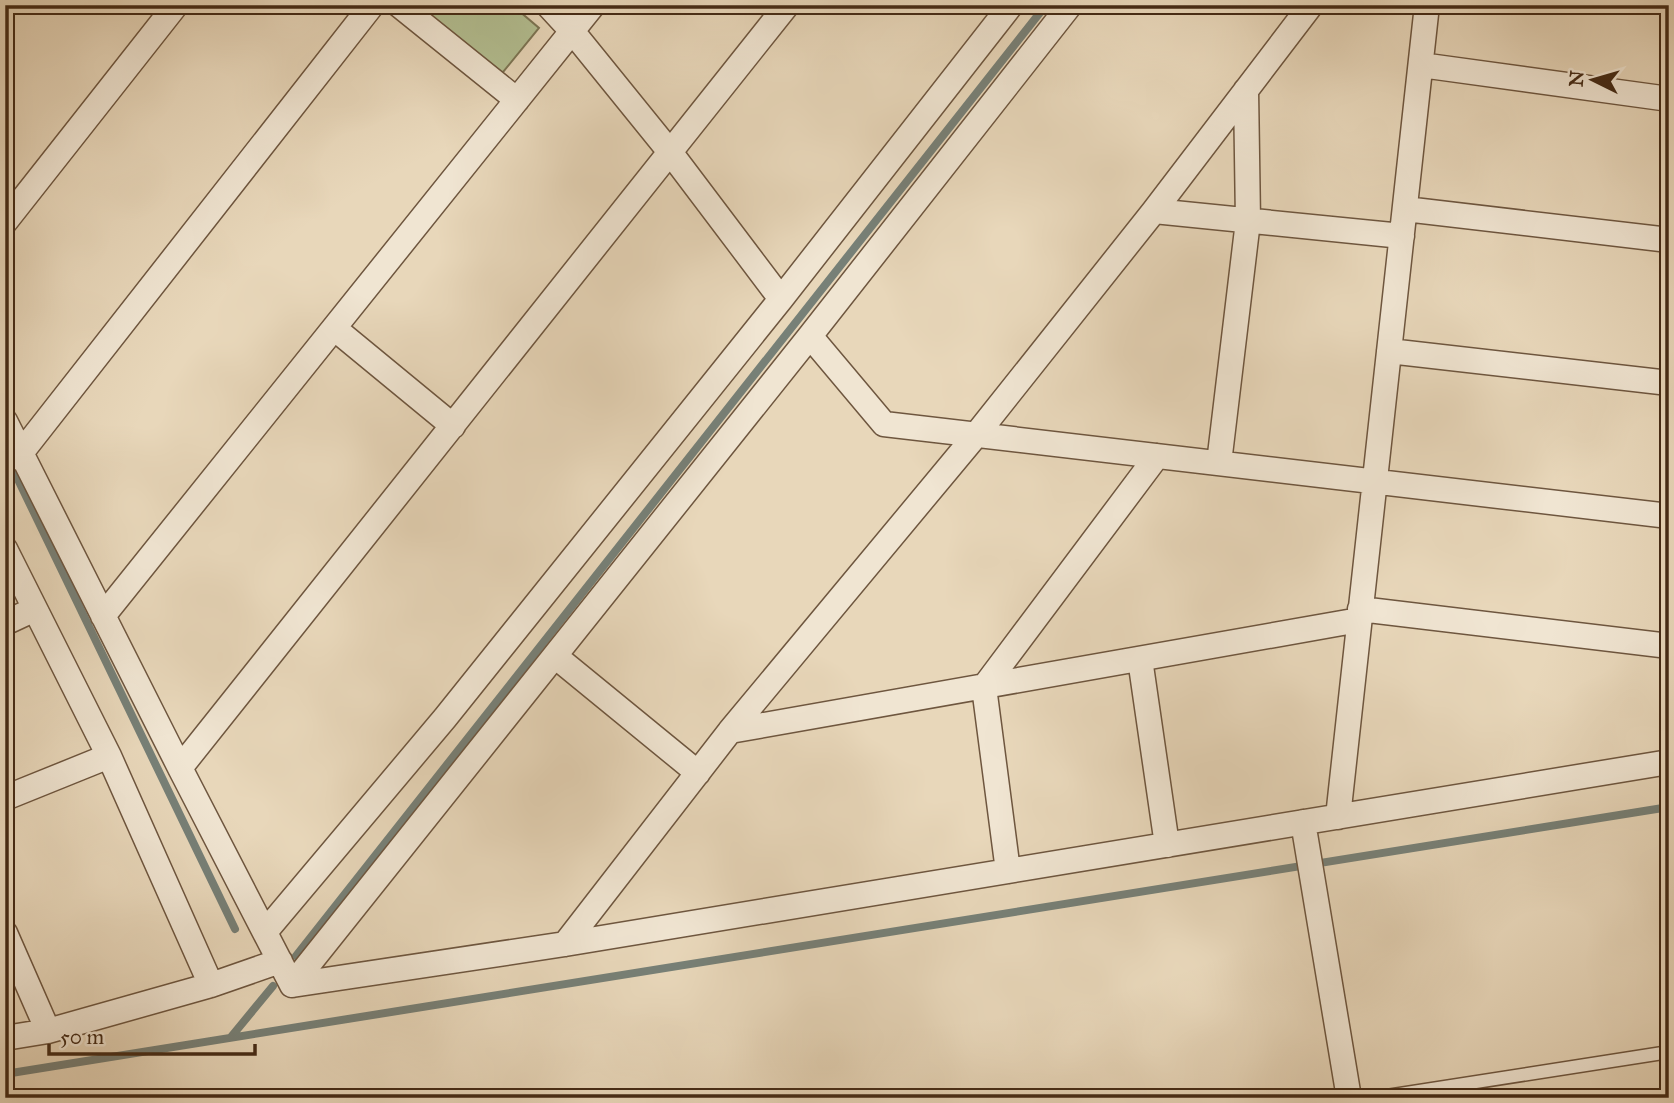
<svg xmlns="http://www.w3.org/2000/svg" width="1674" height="1103" viewBox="0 0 1674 1103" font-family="'IM FELL Great Primer',serif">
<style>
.grass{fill:#b3bf92;stroke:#7c7554;stroke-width:2}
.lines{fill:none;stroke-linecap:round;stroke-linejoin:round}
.stream{stroke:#778077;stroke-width:8}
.service-casing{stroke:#6e563f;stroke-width:15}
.minor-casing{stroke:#6e563f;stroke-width:27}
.service{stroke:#f0e5d2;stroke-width:12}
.minor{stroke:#f0e5d2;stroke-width:24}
</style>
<rect width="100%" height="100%" fill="#e8d7ba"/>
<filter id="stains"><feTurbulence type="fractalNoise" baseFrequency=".00286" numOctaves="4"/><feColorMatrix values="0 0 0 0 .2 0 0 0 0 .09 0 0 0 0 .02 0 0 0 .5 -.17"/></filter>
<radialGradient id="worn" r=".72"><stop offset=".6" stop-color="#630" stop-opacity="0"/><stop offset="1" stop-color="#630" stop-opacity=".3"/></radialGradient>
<path class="grass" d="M412,5H512L539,28L499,77Z"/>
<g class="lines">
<path class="stream" d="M10,463L235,929
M296,956L1046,5
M231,1037L273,986
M5,1074L1669,807"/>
<defs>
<path id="service" d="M1374,1098L1669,1052"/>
<path id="minor" d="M399,5L517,100
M548,5L572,31L670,152L781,299
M1421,65L1669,99
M1405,209L1669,240
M1154,211L1402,236
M5,222L176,5
M334,328L453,426
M810,336L884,424L1669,516
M1389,351L1669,383
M5,421L180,768L292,985
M5,461L21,453L372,5
M1219,463L1248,221L1246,90
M5,549L109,756L211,985
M1360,609L1669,646
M103,616L593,5
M5,623L35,609
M555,656L698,773
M1140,659L1167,845
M730,731L1359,620
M180,768L787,5
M5,798L109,756
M1338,817L1427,5
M1303,822L1349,1098
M1008,871L984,687L1157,456
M265,932L445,718L781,299L1011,5
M5,933L48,1031
M565,944L730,731L976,435L1154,211L1311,5
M292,985L565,944L1669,762
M292,985L810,336L1070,5
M5,1038L48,1031L211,985L280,961"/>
</defs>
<use href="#service" class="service-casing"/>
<use href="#minor" class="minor-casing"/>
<use href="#service" class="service"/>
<use href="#minor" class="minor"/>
</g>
<rect width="1674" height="1103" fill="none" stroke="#e8d7ba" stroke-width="28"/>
<rect x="7" y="7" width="1660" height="1089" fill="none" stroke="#452b16" stroke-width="3.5"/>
<rect x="14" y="14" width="1646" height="1075" fill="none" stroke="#452b16" stroke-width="2"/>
<g transform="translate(1593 80) rotate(275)" stroke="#f0e5d2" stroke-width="5" paint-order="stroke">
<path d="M0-5L12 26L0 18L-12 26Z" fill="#452b16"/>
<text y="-10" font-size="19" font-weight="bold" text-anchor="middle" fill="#452b16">N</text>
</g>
<path d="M49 1044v10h206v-10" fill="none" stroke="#452b16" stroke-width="3.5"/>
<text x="60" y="1044" font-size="21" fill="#452b16" stroke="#f0e5d2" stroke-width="5" paint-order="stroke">50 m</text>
<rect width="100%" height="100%" filter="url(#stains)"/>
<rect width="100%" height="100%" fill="url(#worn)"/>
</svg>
